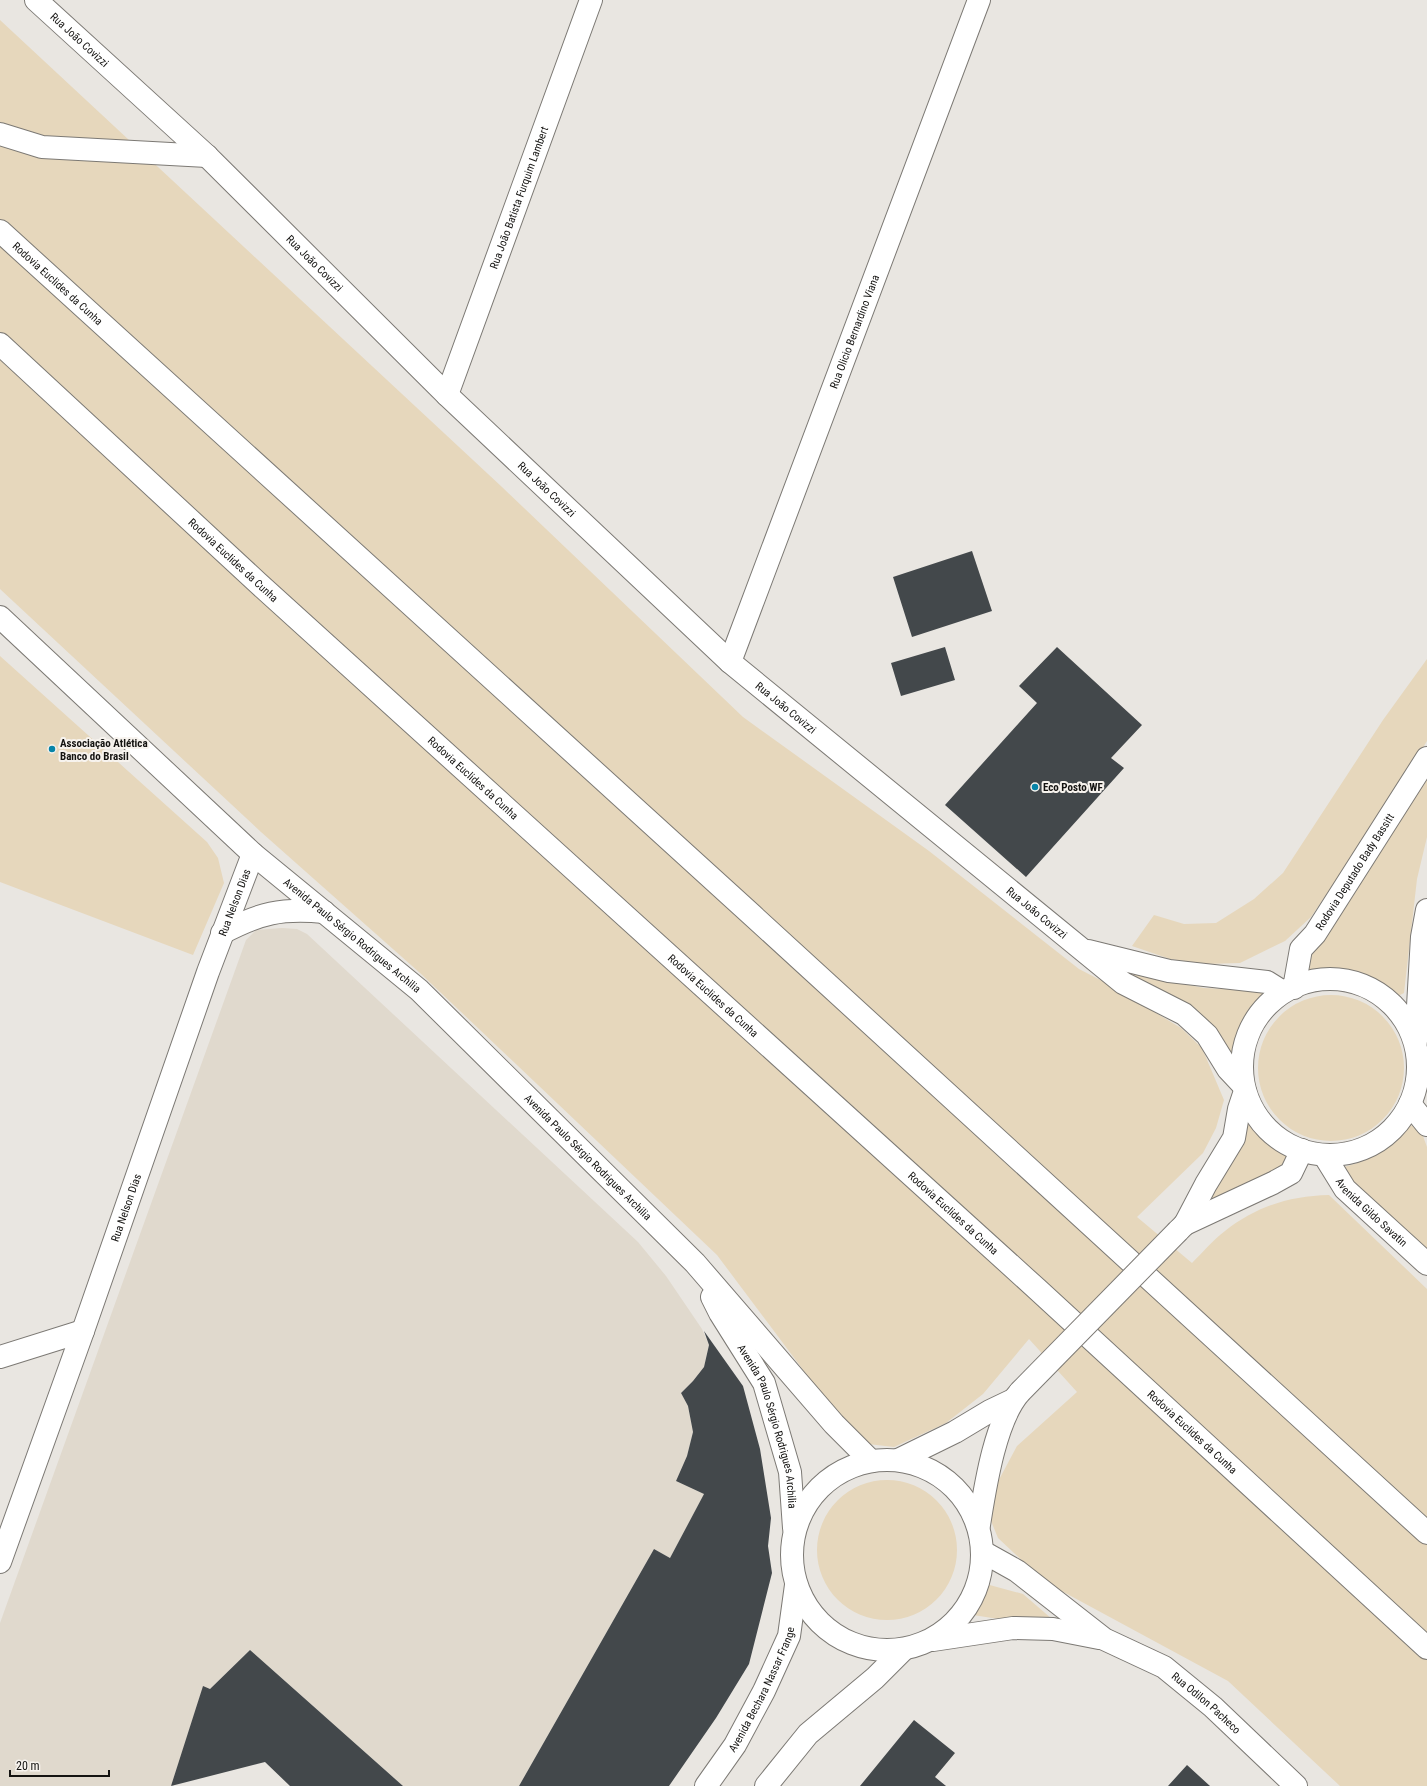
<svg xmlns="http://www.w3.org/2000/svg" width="1427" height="1786" viewBox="0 0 1427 1786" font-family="'Roboto Condensed',sans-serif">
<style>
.built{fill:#e0d9cd}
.green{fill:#e6d7bc}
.building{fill:#43484b}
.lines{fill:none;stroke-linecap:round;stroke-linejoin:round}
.minor-casing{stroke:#7c7974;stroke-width:24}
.major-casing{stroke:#7c7974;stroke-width:24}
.highway-casing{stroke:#7c7974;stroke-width:24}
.minor{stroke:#fff;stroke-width:22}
.major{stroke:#fff;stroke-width:22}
.highway{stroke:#fff;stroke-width:22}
.major-bridge-casing{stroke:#7c7974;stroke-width:24;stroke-linecap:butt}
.major-bridge{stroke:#fff;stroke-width:22}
.poi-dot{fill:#0684a8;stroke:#f7f3ee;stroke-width:1.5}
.labels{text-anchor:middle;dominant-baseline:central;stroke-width:4;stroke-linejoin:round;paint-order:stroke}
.street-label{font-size:11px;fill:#141311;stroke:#f7f3ee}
.poi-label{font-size:11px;font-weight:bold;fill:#141311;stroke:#f7f3ee;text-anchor:start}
</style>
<rect width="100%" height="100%" fill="#e9e6e1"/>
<path class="built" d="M282,928L297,929L307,934L638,1242L666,1276L702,1329L709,1345L704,1367L693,1381L681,1393L688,1406L693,1432L687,1456L676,1481L704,1494L670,1558L654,1549L519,1786H403L250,1650L210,1689L203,1687L171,1786H0V1623L246,940L256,930Z"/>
<path class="green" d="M0,20L502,487L743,717L929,851L1079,969L1108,984L1181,1028L1202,1048L1224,1100L1216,1128L1203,1153L1137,1217L1192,1263C1203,1252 1213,1240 1225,1231C1257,1206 1290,1196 1329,1195L1427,1289V1786H1340L1228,1681L1045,1582L998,1538L989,1516L994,1489L1017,1446L1077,1392L1029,1339L983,1394L946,1423L894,1447L868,1444L839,1418L717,1255L420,973L261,832L0,589Z
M0,656L207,842L218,858L224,883L193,955L0,882Z
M1427,659V741L1398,789L1311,917L1285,941L1240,963L1206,964L1170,959L1132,946L1154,915L1184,924L1216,923L1254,899L1283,873L1383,720Z
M1427,778V837L1417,879L1404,993L1398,996C1368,968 1346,967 1307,972L1303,966L1326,936Z
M1123,968L1164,980L1204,988L1268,991C1260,1006 1248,1018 1242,1033C1238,1043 1240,1054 1234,1063L1122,972Z
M1258 1068a73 73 0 1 1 146 0a73 73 0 1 1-146 0Z
M1245,1109L1261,1130L1292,1157L1290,1166C1256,1175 1230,1194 1202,1214Z
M1406,1125L1415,1126L1420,1128L1427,1147V1251L1349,1180L1344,1167C1367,1161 1397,1149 1406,1125Z
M817 1550a70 70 0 1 1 140 0a70 70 0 1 1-140 0Z
M986,1584L1023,1594L1052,1619L1005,1620L973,1615Z"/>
<path class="building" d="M972,551L992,611L912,637L893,577Z
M945,647L955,680L901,696L891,663Z
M1057,647L1142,725L1111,758L1124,768L1026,877L945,805L1037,703L1019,686Z
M704,1331L743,1386L760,1449L771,1518L768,1546L772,1573L749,1664L716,1718L669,1786H519L654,1549L670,1558L704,1494L676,1481L687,1456L693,1432L688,1406L681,1393L693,1381L704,1367L709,1345Z
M250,1650L403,1786H290L265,1762L171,1786L203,1686L210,1689Z
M914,1720L955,1753L935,1777L946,1786H860Z
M1187,1765L1210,1786H1168Z"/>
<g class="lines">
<defs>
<g id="minor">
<path id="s1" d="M36,0L207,156"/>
<path id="s2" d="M447,395L591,0"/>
<path id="s3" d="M730,662L979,0"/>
<path d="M222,933C260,913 281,908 324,912"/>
<path d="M0,1357L83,1331"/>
<path id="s4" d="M0,1562L83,1331L208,972L253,854"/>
</g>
<g id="major">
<path id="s5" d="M207,156L447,395L730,662L1123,983L1184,1014L1207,1035L1228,1069L1243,1085"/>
<path id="s6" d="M0,617L253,854L419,990L695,1263L834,1424L871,1461"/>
<path d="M1088,951L1169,971L1267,982L1283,992"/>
<circle cx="1330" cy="1067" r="88"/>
<path id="s7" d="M1294,988L1301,949L1315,934L1427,758"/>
<path d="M1416,1041L1422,937L1427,910"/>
<path d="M1410,1104L1427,1125"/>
<path id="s8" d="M1324,1155L1345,1189L1427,1264"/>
<path d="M1185,1224L1273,1183L1291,1173L1302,1150"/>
<path d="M1178,1231L1185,1224L1206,1184L1234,1138L1239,1109L1245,1091"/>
<path id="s9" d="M712,1297L720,1313L764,1383L790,1472L794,1528"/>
<circle cx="887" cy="1555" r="95"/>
<path d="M898,1460L955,1432L990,1411L1013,1400"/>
<path d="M979,1525C985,1488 995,1420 1020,1392"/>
<path id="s10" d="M983,1552L1017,1571L1104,1639L1164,1667L1213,1707L1296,1786"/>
<path d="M933,1640L1013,1628L1053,1629L1099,1638"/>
<path id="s11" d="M706,1786L735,1745L764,1691L789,1636L796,1585"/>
<path d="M766,1786L808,1734L875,1678L904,1649"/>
</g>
<g id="highway">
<path d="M0,134L42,147L207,156"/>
<path id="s12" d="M0,231L752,915L1427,1533"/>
<path id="s13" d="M0,344L258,583L1037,1289L1427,1648"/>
</g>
</defs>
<use href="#minor" class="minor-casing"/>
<use href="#major" class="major-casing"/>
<use href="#highway" class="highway-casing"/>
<use href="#minor" class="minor"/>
<use href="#major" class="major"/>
<use href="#highway" class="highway"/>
<defs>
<path id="major-bridge" d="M1020,1392L1178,1231"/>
</defs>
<use href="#major-bridge" class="major-bridge-casing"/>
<use href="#major-bridge" class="major-bridge"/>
</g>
<g class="poi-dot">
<circle cx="52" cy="749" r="4"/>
<circle cx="1035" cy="787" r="4"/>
</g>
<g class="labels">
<g class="street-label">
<text stroke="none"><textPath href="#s1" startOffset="59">Rua João Covizzi</textPath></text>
<text stroke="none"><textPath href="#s2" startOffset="210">Rua João Batista Furquim Lambert</textPath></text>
<text stroke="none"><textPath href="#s5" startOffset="152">Rua João Covizzi</textPath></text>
<text stroke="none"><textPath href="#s12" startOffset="78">Rodovia Euclides da Cunha</textPath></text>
<text stroke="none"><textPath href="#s3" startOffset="353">Rua Olicio Bernardino Viana</textPath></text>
<text stroke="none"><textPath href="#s5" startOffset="476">Rua João Covizzi</textPath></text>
<text stroke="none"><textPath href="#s13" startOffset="318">Rodovia Euclides da Cunha</textPath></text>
<text stroke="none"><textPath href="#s5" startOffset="800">Rua João Covizzi</textPath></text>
<text stroke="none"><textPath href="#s13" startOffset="642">Rodovia Euclides da Cunha</textPath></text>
<text stroke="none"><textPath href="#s7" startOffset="134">Rodovia Deputado Bady Bassitt</textPath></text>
<text stroke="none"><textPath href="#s4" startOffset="700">Rua Nelson Dias</textPath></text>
<text stroke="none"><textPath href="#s5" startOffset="1124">Rua João Covizzi</textPath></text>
<text stroke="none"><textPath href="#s6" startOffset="475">Avenida Paulo Sérgio Rodrigues Archilia</textPath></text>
<text stroke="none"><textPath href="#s13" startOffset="966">Rodovia Euclides da Cunha</textPath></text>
<text stroke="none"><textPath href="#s6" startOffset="799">Avenida Paulo Sérgio Rodrigues Archilia</textPath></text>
<text stroke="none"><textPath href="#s4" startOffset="376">Rua Nelson Dias</textPath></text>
<text stroke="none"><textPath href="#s8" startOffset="75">Avenida Gildo Savatin</textPath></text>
<text stroke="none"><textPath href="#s13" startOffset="1290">Rodovia Euclides da Cunha</textPath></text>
<text stroke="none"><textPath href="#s9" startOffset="143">Avenida Paulo Sérgio Rodrigues Archilia</textPath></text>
<text stroke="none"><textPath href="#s13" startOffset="1614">Rodovia Euclides da Cunha</textPath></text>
<text stroke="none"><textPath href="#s11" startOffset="112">Avenida Bechara Nassar Frange</textPath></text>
<text stroke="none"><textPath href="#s10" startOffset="271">Rua Odilon Pacheco</textPath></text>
</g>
<g class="poi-label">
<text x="60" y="743">Associação Atlética<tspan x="60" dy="13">Banco do Brasil</tspan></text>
<text x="1043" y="787">Eco Posto WF</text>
</g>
</g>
<path d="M10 1770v6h99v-6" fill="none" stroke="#141311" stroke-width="2"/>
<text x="16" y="1770" font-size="12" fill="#141311" stroke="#f7f3ee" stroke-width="3" paint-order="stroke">20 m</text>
</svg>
